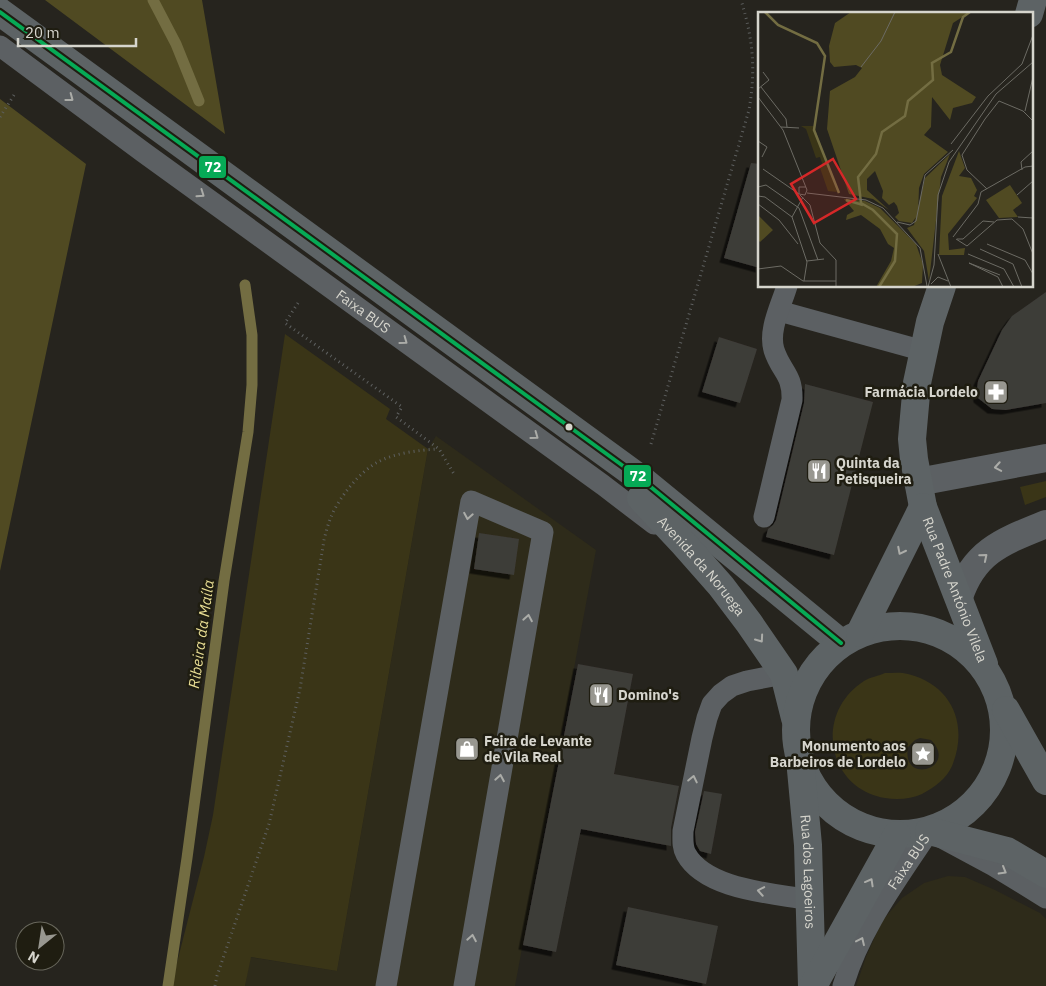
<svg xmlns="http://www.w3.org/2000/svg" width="1046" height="986" viewBox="0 0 1046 986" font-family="'IBM Plex Sans',sans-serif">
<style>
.built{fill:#2e2b1a}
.green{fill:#3a3517;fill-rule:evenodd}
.forest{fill:#504a22}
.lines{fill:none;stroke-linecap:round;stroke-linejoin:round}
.stream{stroke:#736d42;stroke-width:11}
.building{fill:#3e3c38;filter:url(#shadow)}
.path{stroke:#5e6060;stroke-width:3;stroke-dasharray:1 4;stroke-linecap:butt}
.lane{stroke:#5c6063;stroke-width:21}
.street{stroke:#5c6063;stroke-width:28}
.secondary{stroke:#5d6365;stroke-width:28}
.bus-1-casing{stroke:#1f1d11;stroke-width:8}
.bus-1{stroke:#06aa56;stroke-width:4}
.oneway{stroke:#abaca8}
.oneway2{stroke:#acada9}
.bus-dot{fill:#d6d5cd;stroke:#1f1d11;stroke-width:2}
.labels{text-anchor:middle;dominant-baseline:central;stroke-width:5;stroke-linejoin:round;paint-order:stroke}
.street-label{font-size:14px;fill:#d6d5cd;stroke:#1f1d11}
.poi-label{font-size:14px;font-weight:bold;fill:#d6d5cd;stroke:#1f1d11;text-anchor:start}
.water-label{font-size:15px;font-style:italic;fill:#e9de94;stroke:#1f1d11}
.inset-river{fill:none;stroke:#736d42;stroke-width:2.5}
.inset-road{fill:none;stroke:#6c6b64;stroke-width:1}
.view{fill:#d62828;fill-opacity:0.15;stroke:#d62828;stroke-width:2.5}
.inset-edge{fill:none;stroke:#d6d5cd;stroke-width:2.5}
.line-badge{stroke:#1f1d11;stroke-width:2}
.badge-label{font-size:14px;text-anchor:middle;font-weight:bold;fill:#fff}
</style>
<defs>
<filter id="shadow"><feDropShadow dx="-4.5" dy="4.5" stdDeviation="0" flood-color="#0009"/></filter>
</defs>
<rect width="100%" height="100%" fill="#26241e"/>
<path class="built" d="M436,436L596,550L515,986H245L250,957L337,971L428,449Z
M948,876L965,877L995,890L1040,913L1046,919V986H856L866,957L882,921L902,898L924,883Z"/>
<path class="green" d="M285,334L390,409L386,419L428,449L337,971L251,957L245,986H171L204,857L213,815Z
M1046,481V497L1025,505L1020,487Z
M885,673C893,673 901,672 908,674C952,685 969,725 952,766C946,779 935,787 922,794C911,799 898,800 885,798C826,788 814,713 864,681C870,677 879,676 885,673ZM920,738L931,740C959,768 901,786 908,747L915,740Z"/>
<path class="forest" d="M45,0H202L225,134Z
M0,99L86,164L0,571Z"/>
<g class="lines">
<path class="stream" d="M153,0L176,44L199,101
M168,986L187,858L224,581L248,432L252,385V335L245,285"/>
</g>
<path class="building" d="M751,163L760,164V268L724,258Z
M1046,292V403L1006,410L992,409L978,398L977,389L978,381L1002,330L1012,316Z
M719,337L757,349L740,403L702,392Z
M805,384L873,402L834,555L766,537L768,529L773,525L776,520L804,403Z
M479,533L519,539L514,575L474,569Z
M578,664L633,674L614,774L679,786L671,828V846L581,829L556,952L523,945Z
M704,791L722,794L711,854L700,851L696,844L695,832Z
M628,907L718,926L706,984L616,965Z"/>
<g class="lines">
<path class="path" d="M0,117L14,95
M298,303L285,323L402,407L396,417L439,449L454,474
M651,444L749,110C756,69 753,39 741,0
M215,986L217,976L269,824L300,689L324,540C326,532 328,524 331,517C338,499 360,471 378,462C394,453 420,450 438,449"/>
<g class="lane">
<path id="s1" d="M0,46L143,152L603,485L654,524"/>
<path d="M779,311L924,351"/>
<path d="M764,517L792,400C793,374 781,372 774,350C768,330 781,306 787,286"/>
<path d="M784,674L747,681L732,686L721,694L712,704L707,718L702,738L683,831C683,839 682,847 686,854C706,890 773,893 809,900"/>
<path d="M386,986L471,501L543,532L464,986"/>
<path id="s2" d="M843,986C860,928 897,880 929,831L994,866L1046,898"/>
</g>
<path class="street" d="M918,482L1046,458
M959,597C974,551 1004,541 1046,524"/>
<g class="secondary">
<path d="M0,12L641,479L841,643"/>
<path d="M1029,14L1033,0"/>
<path id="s3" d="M942,286L930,322L917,383L912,439L914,459L923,507L984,664"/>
<path id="s4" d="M641,498L684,544L721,586L749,623L784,674L795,718"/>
<circle cx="900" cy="730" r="104"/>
<path d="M860,633L923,507"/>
<path d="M1006,710L1046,781"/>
<path id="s5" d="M801,770L808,845L812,986"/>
<path d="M929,831L1007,851L1046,874"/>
<path d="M813,986L897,835"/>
</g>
<defs>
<path id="bus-1" d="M0,12L641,479L841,643"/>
</defs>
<use href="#bus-1" class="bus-1-casing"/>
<use href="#bus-1" class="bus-1"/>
</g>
<defs><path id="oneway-chevron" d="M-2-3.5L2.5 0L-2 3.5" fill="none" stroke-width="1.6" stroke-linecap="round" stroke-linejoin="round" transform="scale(1.25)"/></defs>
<g class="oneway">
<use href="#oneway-chevron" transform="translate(70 98) rotate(37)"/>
<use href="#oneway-chevron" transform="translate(201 194) rotate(35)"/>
<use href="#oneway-chevron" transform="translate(404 341) rotate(36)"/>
<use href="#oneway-chevron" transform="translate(535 436) rotate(36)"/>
<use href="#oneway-chevron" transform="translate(998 467) rotate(170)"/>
<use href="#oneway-chevron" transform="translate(468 516) rotate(100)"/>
<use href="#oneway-chevron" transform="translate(984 557) rotate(-40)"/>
<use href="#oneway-chevron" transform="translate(528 618) rotate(-80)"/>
<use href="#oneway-chevron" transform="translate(500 778) rotate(-80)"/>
<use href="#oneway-chevron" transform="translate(693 779) rotate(-78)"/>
<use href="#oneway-chevron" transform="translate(1003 871) rotate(30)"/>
<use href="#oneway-chevron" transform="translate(761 891) rotate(-170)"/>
<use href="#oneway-chevron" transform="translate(472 938) rotate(-80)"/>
<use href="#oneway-chevron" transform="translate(861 941) rotate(-65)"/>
</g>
<g class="oneway2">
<use href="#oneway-chevron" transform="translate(901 551) rotate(117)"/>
<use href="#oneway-chevron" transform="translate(760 639) rotate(55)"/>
<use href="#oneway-chevron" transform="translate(870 882) rotate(-61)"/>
</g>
<defs>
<symbol id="pharmacy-square" viewBox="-11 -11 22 22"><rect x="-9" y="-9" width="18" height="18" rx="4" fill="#989790" stroke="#1f1d11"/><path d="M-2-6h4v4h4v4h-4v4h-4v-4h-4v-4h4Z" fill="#fff"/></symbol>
<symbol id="restaurant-square" viewBox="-11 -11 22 22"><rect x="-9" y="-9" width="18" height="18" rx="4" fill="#989790" stroke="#1f1d11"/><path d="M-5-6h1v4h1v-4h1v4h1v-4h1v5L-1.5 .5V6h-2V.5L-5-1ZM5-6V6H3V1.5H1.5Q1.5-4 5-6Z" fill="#fff"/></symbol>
<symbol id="shop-square" viewBox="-11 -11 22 22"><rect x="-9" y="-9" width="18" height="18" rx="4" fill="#989790" stroke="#1f1d11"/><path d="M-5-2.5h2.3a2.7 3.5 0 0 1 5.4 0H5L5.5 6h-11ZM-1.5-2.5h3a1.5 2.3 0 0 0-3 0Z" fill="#fff"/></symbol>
<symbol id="sight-square" viewBox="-11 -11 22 22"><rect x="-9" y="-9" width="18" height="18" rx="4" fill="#989790" stroke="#1f1d11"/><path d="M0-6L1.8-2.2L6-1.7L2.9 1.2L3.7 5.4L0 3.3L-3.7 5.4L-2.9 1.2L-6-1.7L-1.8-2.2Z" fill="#fff"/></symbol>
</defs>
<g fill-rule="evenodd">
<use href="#pharmacy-square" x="982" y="378" width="28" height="28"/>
<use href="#restaurant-square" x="805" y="457" width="28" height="28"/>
<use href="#restaurant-square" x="587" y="681" width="28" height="28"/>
<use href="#shop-square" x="453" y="735" width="28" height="28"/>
<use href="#sight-square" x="909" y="740" width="28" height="28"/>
</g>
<circle class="bus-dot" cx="569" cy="427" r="4.5"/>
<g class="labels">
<g class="street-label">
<text stroke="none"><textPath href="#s1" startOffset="450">Faixa BUS</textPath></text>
<text stroke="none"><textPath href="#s4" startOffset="91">Avenida da Noruega</textPath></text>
<text stroke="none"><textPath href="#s3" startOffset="314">Rua Padre António Vilela</textPath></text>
<text stroke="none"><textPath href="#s2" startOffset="141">Faixa BUS</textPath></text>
<text stroke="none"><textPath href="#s5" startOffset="102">Rua dos Lagoeiros</textPath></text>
</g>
<g class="poi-label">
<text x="978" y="392" text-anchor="end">Farmácia Lordelo</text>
<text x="836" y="463">Quinta da<tspan x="836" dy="16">Petisqueira</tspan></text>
<text x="618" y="695">Domino's</text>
<text x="484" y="741">Feira de Levante<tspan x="484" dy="16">de Vila Real</tspan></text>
<text x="906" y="746" text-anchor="end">Monumento aos<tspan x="906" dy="16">Barbeiros de Lordelo</tspan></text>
</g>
<g class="water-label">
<text transform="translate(201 634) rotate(-82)">Ribeira da Maíla</text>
</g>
</g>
<g transform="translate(758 12)">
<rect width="275" height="275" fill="#26241e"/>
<path d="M43,114H56L79,180L70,179L62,156L65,154L62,145L58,146L48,117Z" fill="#3a3517"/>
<path d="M93,0H212L195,11L182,53L184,63L218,85L214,91L195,96L192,108L174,85L173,115L166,123L190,140L166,162L161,176L160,202L154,211L141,209L137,205L141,201L139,194L136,190L131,193L124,186L125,179L117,159L109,167V178L131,198L115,187L91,182L69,117L72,79L97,65L104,56L98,53L76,55L72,50L71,34L77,11ZM201,139L207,156L201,164L213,166L219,178L216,184L219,186L190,222L191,238L207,236L206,243H181L184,184ZM192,142L183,165L171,269L166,239L149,216L156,213L167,166ZM252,173L264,191L255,198L260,205L241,206L228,188ZM86,187L107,189L122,196L158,232L165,252L164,271L154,275H118L133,249L136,236L130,232L122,217L103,203L88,208L89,203L96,199ZM0,203L15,218L2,230L0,228Z" fill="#504a22"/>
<path class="inset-river" d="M7,0L20,13L59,31L67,44L56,118L81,181M88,188L105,193M121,275L137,249L139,222L115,198L103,191L100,165L118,142L124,120L147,104L150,89L175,68L174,51L193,40L205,5L212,0"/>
<path class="inset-road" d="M103,55L123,29L137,0M3,75L28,107L29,115M0,77L11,68L5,60M0,85L25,118L49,178L47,183L41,182V175H48M267,99L275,65M23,115L41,116M0,129L9,135L4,145M193,132L230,84L264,52L275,23M5,157L41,182M264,158L263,150L275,139M0,175L8,173L41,196L60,248M229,177L209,158L204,143L227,107L241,89L265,99L275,109M49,181L108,188L125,196L162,236L169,274M42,183L52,193L62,231L78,248V275M259,183L275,169M0,184L7,185L34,205M45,185L34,205L49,250L46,269M0,192L21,208L40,232M260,205L275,206M139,210L152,213L158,209L167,163L195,138M195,225L220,192L223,180L267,155L275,154M198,227L209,234L239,208L254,207L265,217L275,242M199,227H205L225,209L236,210M229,232L267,248L275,262M222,237L255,252L264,275M180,242L193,275M210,242L246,257L256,275M49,249L66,247M0,257L23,254L45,269H78M242,263L211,251L240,265L245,275M173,272L180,265L190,269M170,275L176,253L180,183L191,150L238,82L275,50"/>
<path class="view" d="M75,147L98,187L56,211L33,172Z"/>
<rect width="275" height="275" class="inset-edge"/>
</g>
<g class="line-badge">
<rect x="198" y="155" width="29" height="24" rx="5" fill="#06aa56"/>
<rect x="623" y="464" width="29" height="24" rx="5" fill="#06aa56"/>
</g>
<g class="badge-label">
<text x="213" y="172">72</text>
<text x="638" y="481">72</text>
</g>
<g transform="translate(40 946) rotate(210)"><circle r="24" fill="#1f1d11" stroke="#68675c"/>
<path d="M0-4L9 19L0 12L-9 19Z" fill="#989790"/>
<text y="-8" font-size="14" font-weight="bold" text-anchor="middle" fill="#d6d5cd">N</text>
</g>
<path d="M18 38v8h118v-8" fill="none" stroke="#d6d5cd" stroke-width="2.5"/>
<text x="25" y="38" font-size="15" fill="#d6d5cd" stroke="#1f1d11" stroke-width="4" paint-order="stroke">20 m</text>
</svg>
